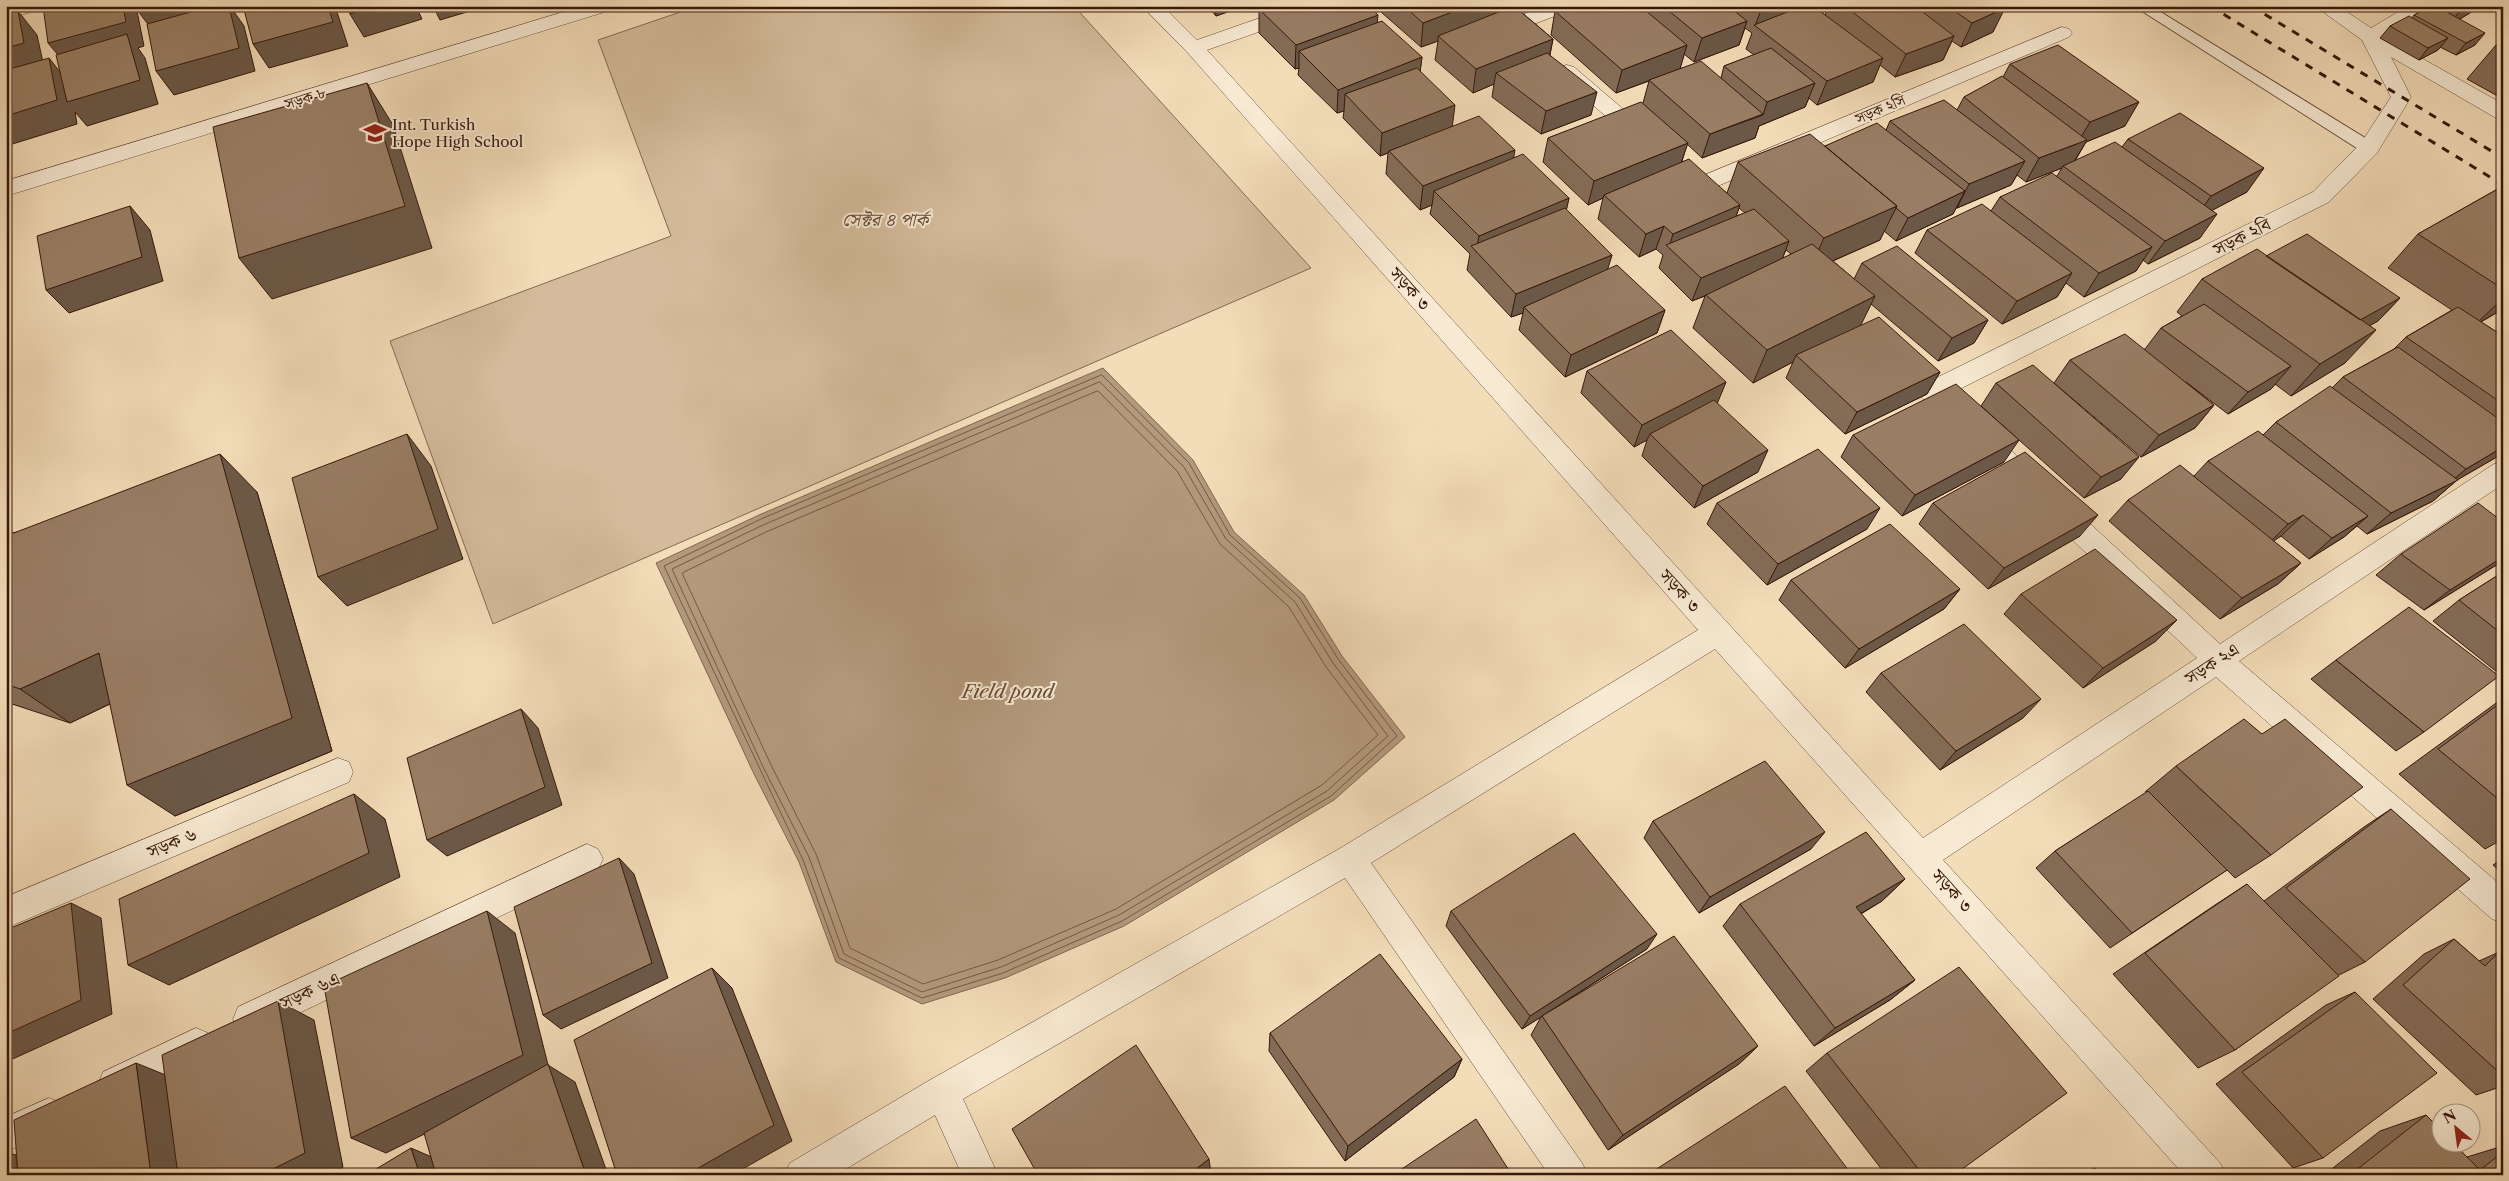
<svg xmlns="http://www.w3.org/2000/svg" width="2509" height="1181" viewBox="0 0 2509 1181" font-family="'Libre Caslon Text','Noto Serif Bengali',serif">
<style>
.green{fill:#d3bb9b;stroke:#856952}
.water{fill:#b39a7d;stroke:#81664f}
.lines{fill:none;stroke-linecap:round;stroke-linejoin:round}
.shore{stroke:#755843;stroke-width:1}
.service-casing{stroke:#664835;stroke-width:2}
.minor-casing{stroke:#664835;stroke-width:1}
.service{fill:#f7e9d2;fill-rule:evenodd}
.minor{fill:#f7e9d2;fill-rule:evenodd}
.rail{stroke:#371709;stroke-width:3;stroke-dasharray:8 8;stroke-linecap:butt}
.wall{fill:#846c57;stroke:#371709;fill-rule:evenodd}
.shaded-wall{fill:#6b5847;stroke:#371709}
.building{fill:#997e65;stroke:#371709}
.labels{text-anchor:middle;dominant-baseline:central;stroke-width:4;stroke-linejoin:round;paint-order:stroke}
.far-street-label{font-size:15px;fill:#371709;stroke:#f7e9d2}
.far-poi-label{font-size:15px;fill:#371709;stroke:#f7e9d2;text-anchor:start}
.park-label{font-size:18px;font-style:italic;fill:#664835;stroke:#f7e9d2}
.street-label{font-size:18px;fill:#371709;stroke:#f7e9d2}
.water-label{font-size:19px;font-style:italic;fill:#694b37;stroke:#f7e9d2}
</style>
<rect width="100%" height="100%" fill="#f3ddb9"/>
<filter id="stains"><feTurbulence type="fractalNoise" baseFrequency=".004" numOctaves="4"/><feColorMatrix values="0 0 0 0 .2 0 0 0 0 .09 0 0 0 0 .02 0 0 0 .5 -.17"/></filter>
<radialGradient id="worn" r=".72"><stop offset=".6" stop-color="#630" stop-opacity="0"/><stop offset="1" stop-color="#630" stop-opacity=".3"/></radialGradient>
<path class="green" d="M698,6H1074L1311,268L493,624L390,341L671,236L598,40Z"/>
<path class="water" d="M1103,368L1193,460L1234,532L1304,595L1342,656L1405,737L1334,800L1124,926L1005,978L922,1004L836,962L799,862L754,774L656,563L759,515Z"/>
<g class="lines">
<path class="shore" d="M1102,375L1189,463L1230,535L1300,598L1338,659L1397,736L1331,796L1122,921L1003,973L922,998L839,958L803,860L664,566L761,519Z
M1100,382L1184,467L1226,539L1295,602L1333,663L1388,736L1327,791L1119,915L1001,967L922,992L844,954L809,857L764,769L672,569L763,525Z
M1098,391L1177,471L1220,544L1289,607L1326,667L1378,735L1322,785L1116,909L998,960L923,984L850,948L816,854L771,765L682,573L766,532Z"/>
<defs>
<path id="service" d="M2134,6H2151L2375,144L2377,148L2375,152H2363Z"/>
<path id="minor" d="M41,6L38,10L6,19V7Z
M583,6H614L611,10L6,196V181Z
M1142,6H1163L1197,40L1294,6H1324L1321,10L1207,50L1923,838L2197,658L1893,370L1890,364L1893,358C1911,352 1922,368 1934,379L2313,192L2361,143L2391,97L2362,40L2315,6H2338L2371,28L2408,6H2432L2429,10L2384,37L2503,104V120L2496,118L2391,57L2411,97L2377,153L2329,202L1950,394L2220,644L2494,464L2503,461V484L2239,661L2503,887V923L2492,919L2216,677L1943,860L2220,1163L2226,1175H2184L1715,649L1371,863L1582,1163L1588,1175H1549L1345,878L963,1099L998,1175H962L935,1115L836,1175H784L790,1163L930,1080L1339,849L1698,630L1187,52Z
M1545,6H1574L1571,10L1521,29H1507L1504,25L1507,21Z
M2062,27L2069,29L2072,33L2069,37L1706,191L1698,193L1690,191L1687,186L1690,181Z
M1567,65L1574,67L1650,132L1653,137L1650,142L1642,144L1634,142L1560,75L1557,71L1560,67Z
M338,758L349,762L353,772L349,782L6,928V897Z
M587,844L598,849L603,859L598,869L262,1031L250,1036L238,1031L233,1019L238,1007Z
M196,1028L208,1033L213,1045L208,1057L115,1101L103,1096L98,1084L103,1072Z
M49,1098L61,1103L66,1115L61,1127L6,1152V1117Z"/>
</defs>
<use href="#service" class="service-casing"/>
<use href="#minor" class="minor-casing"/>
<use href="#service" class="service"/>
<use href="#minor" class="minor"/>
<path class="rail" d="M2210,6L2503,185
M2251,6L2503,158"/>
</g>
<path class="wall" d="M1207,6H1244L1216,16Z
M1382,6H1507V9L1514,6L1553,39L1550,55L1591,115L1541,134L1492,97L1494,84L1473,93L1435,60L1438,41L1421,47L1381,12Z
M1570,6H2002L1993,32L1961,47L1952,41L1943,60L1895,77L1880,65L1873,82L1817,105L1809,98L1805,107L1759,126L1755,138L1702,158L1687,144L1682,161L1727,193L1738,162L1825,146L1886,130L1890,121L1957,110L1964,97L2003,77L2010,64L2125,126L2086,142L2075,161L2122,147L2128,139L2247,192L2212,210L2200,238L2148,264L2143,260L2136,271L2084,297L2066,283L2057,297L2002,324L1915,253L1927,230L1991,211L2000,197L2057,176L2062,168L2026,182L2017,175L2011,185L1957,208H1956L1953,214L1896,241L1884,231L1880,240L1833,261L1854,279L1862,263L1988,320L1974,343L1938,361L1871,304L1860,325L1940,372L1927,394L1845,434L1786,378L1793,362L1753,383L1693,328L1705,296L1692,301L1659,268L1663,255L1656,249L1639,257L1598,219L1603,198L1588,205L1543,162L1548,138L1643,103L1649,81L1616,93L1551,35L1555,11ZM1828,7L1825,15L1819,10ZM1745,28L1752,33L1746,49L1754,55L1724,66L1721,78L1680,68L1684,54L1694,62L1739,45ZM1739,208L1745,213L1736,216ZM1786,250L1791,254L1782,259Z
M2407,6H2481L2460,19L2475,45L2456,55L2440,47L2438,50L2419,60L2380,38L2390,26L2412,18L2414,15L2419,13Z
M1259,9L1378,22L1422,57L1420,71L1452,126L1514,157L1569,198L1566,210L1612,255L1607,269L1665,310L1657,333L1565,377L1519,330L1523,313L1511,317L1467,270L1470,254L1430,214L1432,205L1420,210L1386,174L1388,153L1380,156L1343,118L1344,111L1337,113L1298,75L1299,68L1295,69L1259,33Z
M2503,40V99L2467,79L2496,45Z
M2503,186V309L2481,322L2503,336V451L2495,458L2457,480L2433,501L2367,534L2357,526L2344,537L2309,559L2281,536L2273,541L2301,563L2278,584L2220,619L2109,521L2128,500L2194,476L2208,461L2263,435L2276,422L2332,388L2343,377L2394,349L2406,337L2452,310L2388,268L2418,234Z
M2266,256L2400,298L2378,321L2369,326L2345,363L2291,396L2275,384L2271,389L2228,414L2186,382L2214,405L2195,428L2141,457L2054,383L2070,360L2145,349L2161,328L2182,316L2177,312L2202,279Z
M1587,371L1726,382L1717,403L1758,472L1694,508L1642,456L1647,440L1634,447L1581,393Z
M1996,383L2121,479L2084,498L1981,406Z
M1853,435L2004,462L1902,516L1841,457Z
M257,492L332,751L175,816L110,704L70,723L6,702V495L12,533Z
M1717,503L1867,529L1767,585L1707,524Z
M1933,503L2080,536L1988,589L1919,524Z
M2503,522V561L2424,610L2376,575L2401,554Z
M2503,572V668L2497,672L2433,621L2459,600Z
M1791,580L1960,589L1944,609L1845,668L1779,600Z
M2021,594L2156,641L2083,688L2004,614Z
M2336,660L2424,732L2396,751L2311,679Z
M1881,673L2023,718L1940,770L1866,692Z
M2503,698V839L2485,849L2399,774Z
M2176,766L2271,855L2235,878L2227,870L2110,948L2036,868L2055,851L2146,793L2145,792Z
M2391,809L2365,962L2339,975L2235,1050L2198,1068L2113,974L2212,907L2247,884L2264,901L2364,827Z
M1653,821L1811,849L1699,913L1644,838Z
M2503,858V874L2493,865Z
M1905,879L1882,901L1861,914L1915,980L1890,1000L1814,1046L1723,926L1740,904Z
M1451,911L1647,949L1566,1001L1758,1046L1739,1064L1608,1150L1531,1035L1541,1017L1522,1029L1446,926Z
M2454,939L2479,961L2499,952L2503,956V1086L2476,1095L2373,999L2424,954Z
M2355,992L2323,1158L2293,1168L2216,1084L2326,1005Z
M1270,1033L1462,1059L1454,1077L1345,1161L1269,1051Z
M1827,1053L1954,1175H1886L1806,1071Z
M2426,1115L2467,1157L2503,1146V1175H2324L2380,1131Z
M2095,1168L2101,1175H2079Z"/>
<path class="shaded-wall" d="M123,6H136L144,46L138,48L145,58L158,104L87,126L75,112L77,124L6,146V116L49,58L68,82V67L48,43Z
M157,6H222L156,35L138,11Z
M229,6H230L244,26L255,71L174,95L156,71Z
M235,6H257L239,12Z
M328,6H335L348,46L269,68L253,44Z
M374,6H416L422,19L364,37L350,14Z
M433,6H487L440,20Z
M1215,6H1244L1216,16Z
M1468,6H1507L1506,14L1438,36V41L1421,47L1423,23Z
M1770,6H1803L1755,26L1761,10Z
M1810,6H1828L1807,15Z
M2464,6H2481L2447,27Z
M2005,8L1993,32L1961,47L1972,23Z
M18,11L37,35L44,67L6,78V48Z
M1378,15L1376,39L1299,51V68L1295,69L1296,45Z
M1747,21L1739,45L1694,62L1702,38Z
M2485,33L2475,45L2456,55L2466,43Z
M1954,36L1943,60L1895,77L1906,54Z
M2448,38L2438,50L2419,60L2428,48Z
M1553,39L1548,62L1496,73L1494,84L1473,93L1476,69Z
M1687,45L1680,69L1616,93L1622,70Z
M1422,57L1419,81L1345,94L1344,111L1337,113L1338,90Z
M1883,58L1873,82L1817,105L1827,81Z
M367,83L393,125L432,248L272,299L239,258Z
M1815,83L1805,107L1759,126L1755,138L1702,158L1710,134L1763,115L1767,102Z
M1597,92L1591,115L1541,134L1546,111Z
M2139,102L2125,126L2086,142L2073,163L2063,166L2062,168L2026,182L2039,158L2077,144L2090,122Z
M1455,105L1452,129L1389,151L1388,153L1380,156L1382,133Z
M1688,143L1680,166L1604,195L1603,198L1588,205L1594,181Z
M1515,150L1511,173L1434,191L1432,205L1420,210L1423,186Z
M2025,161L2011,185L1957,208L1969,184Z
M2264,168L2247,192L2194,220L2211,196Z
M1965,191L1953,214L1896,241L1908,218Z
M1569,198L1564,221L1476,252L1479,236Z
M1740,205L1732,228L1669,247L1673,234Z
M130,206L150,230L163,281L69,313L46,290Z
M1897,206L1880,240L1809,271L1824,238Z
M2217,214L2200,238L2148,264L2165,241Z
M1664,226L1656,249L1639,257L1646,234Z
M1789,241L1780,265L1692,301L1701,278Z
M2152,247L2136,271L2084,297L2099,273Z
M1612,255L1605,278L1524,307L1523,313L1511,317L1516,294Z
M2072,273L2057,297L2002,324L2017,301Z
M1875,296L1859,329L1796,355L1793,362L1753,383L1767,350Z
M2400,298L2378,321L2335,345L2356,322Z
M2503,298V309L2475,325Z
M1665,310L1657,333L1565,377L1571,355Z
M1988,320L1974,343L1938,361L1952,338Z
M2376,330L2345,363L2291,396L2320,364Z
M2291,366L2271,389L2228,414L2248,392Z
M1940,372L1927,394L1845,434L1857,412Z
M1726,382L1717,404L1650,434L1647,440L1634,447L1642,425Z
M2214,405L2195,428L2141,457L2159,435Z
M407,434L431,466L463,559L347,606L318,577Z
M2019,440L2004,462L1902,516L1915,495Z
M2503,447V451L2495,458L2457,480L2433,501L2367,534L2391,513L2446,486L2466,469Z
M1768,450L1758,472L1694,508L1703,486Z
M220,454L257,492L332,751L175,816L127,785Z
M2139,457L2121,479L2084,498L2101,477Z
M6,495L15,555L6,559Z
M1880,508L1867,529L1767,585L1778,564Z
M2098,515L2080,536L1988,589L2004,568Z
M2303,515L2281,536L2266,546L2288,524Z
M2368,516L2344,537L2309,559L2332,538Z
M2503,557V561L2501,562L2424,610L2450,590Z
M2301,563L2278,584L2220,619L2242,598Z
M1960,589L1944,609L1845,668L1859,649Z
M2177,620L2156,641L2083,688L2103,668Z
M99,653L145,687L70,723L20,689Z
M2041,699L2023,718L1940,770L1956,751Z
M521,709L538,728L562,805L447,856L427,840Z
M354,794L385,819L400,877L169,985L128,965Z
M1825,832L1811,849L1699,913L1710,897Z
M619,858L634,874L668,978L561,1029L543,1015Z
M1905,879L1882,901L1834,929L1856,907Z
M71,903L101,918L112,1014L6,1062V1034Z
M487,911L515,933L548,1065L575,1082L608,1175H586L550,1072L386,1153L351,1138Z
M1657,934L1647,949L1542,1016L1541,1017L1522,1029L1530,1016Z
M712,968L732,988L792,1141L732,1175H686Z
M1915,980L1890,1000L1814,1046L1835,1028Z
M278,1001L314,1020L343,1167L327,1175H261Z
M1758,1046L1739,1064L1608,1150L1623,1135Z
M1462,1059L1454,1077L1345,1161L1348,1146Z
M136,1063L178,1080L192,1175H151Z
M411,1148L434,1158L440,1175H420Z
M6,1152L16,1155L18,1175H6Z
M1209,1159L1211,1173L1209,1175H1188Z"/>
<path class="building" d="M43,6H123L126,22L48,43Z
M137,6H157L138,11Z
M213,6H229L239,48L156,71L147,24Z
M243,6H328L333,22L253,44Z
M346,6H374L350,14Z
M1267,6H1369L1378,15L1296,45L1259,9Z
M1404,6H1468L1423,23Z
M1514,6L1553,39L1476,69L1438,36Z
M1570,6H1640L1687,45L1622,70L1555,11Z
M1663,6H1728L1747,21L1702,38Z
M1756,6H1770L1761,10Z
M1803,6H1813L1883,58L1827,81L1754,25Z
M1845,6H1915L1954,36L1906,54Z
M1947,6H2002L2005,8L1972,23Z
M2431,6H2436L2485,33L2466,43L2414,15Z
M18,11L24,43L6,48V14Z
M2409,16L2448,38L2428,48L2390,26Z
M1382,21L1422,57L1338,90L1299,51Z
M127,34L140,80L67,102L56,55Z
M2503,40V48L2496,45Z
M2058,45L2139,102L2090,122L2010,64Z
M1771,48L1815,83L1767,102L1724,66Z
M1547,53L1597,92L1546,111L1496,73Z
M49,58L57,100L6,116V70Z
M1701,61L1763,114L1710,134L1649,80Z
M1417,68L1455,105L1382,133L1345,94Z
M2002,76L2087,140L2039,158L1964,97Z
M367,83L405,206L239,258L213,127Z
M1944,100L2025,161L1969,184L1890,121Z
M1641,102L1688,143L1594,181L1548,138Z
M2180,113L2264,168L2211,196L2128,139Z
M1479,116L1515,150L1423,186L1389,151Z
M1877,123L1965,191L1908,218L1896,208L1897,206L1825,146Z
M1810,134L1897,206L1824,238L1738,162Z
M2115,142L2217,214L2165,241L2063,166Z
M1523,154L1569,198L1479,236L1434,191Z
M1689,159L1740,205L1673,234L1664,226L1646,234L1604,195Z
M2052,173L2152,247L2099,273L2000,197Z
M2503,186V289L2418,234Z
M1982,204L2072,273L2017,301L1927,230Z
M130,206L142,257L46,290L37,236Z
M1565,208L1612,255L1516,294L1471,246Z
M1754,209L1789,241L1701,278L1666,245Z
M2307,234L2400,298L2360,320L2266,256Z
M1812,244L1875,296L1767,350L1706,295Z
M1897,246L1988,320L1952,338L1862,263Z
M2257,249L2376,330L2320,364L2202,279Z
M1617,265L1665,310L1571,355L1524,307Z
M2204,304L2291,366L2248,392L2161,328Z
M2458,307L2503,336V404L2406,337Z
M1879,317L1940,372L1857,412L1796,355Z
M1671,330L1726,382L1642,425L1587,371Z
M2125,334L2214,405L2159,435L2070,360Z
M2398,347L2503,422V447L2466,469L2343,377Z
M2033,365L2139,457L2101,477L1996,383Z
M1956,384L2019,440L1915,495L1853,435Z
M2330,386L2458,480L2391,513L2276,422Z
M1714,400L1768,450L1703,486L1650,434Z
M2258,431L2368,516L2332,538L2303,515L2288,524L2208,461Z
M407,434L438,529L318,577L292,478Z
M1818,449L1880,508L1778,564L1717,503Z
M2025,452L2098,515L2004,568L1933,503Z
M220,454L292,718L127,785L99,653L20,689L6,684V536Z
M2180,465L2301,563L2242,598L2128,500Z
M2478,503L2503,522V557L2450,590L2401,554Z
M1890,524L1960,589L1859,649L1791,580Z
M2095,549L2177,620L2103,668L2021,594Z
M2503,572V635L2459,600Z
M2409,607L2499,676L2424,732L2336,660Z
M1964,624L2041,699L1956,751L1881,673Z
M2503,701V803L2438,749Z
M521,709L545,787L427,840L407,758Z
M2244,719L2262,734L2285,719L2363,787L2271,855L2176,766Z
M1765,761L1825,832L1710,897L1653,821Z
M2148,791L2227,870L2132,933L2055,851Z
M354,794L369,853L128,965L119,899Z
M2391,809L2470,879L2365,962L2286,888Z
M1866,832L1905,879L1856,907L1915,980L1835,1028L1740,904Z
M1574,833L1657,934L1530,1016L1451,911Z
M619,858L652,963L543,1015L514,907Z
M2247,884L2339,976L2235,1050L2145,953Z
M71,903L81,1000L6,1034V930Z
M487,911L523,1055L351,1138L324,986Z
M1674,936L1758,1046L1623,1135L1542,1016Z
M2454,939L2485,966L2499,952L2503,956V1076L2403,985Z
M1380,954L1462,1059L1348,1146L1270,1033Z
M1959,967L2067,1093L1954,1175H1923L1827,1053Z
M712,968L774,1125L686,1175H617L574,1040Z
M2355,992L2437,1073L2323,1158L2242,1072Z
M278,1001L305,1153L261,1175H178L162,1055Z
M1136,1045L1209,1159L1188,1175H1038L1012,1129Z
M136,1063L151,1175H18L14,1120Z
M548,1064L586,1175H436L424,1133Z
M1785,1086L1852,1175H1654L1652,1172Z
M2426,1115L2442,1131V1144H2454L2480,1170L2503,1152V1175H2350Z
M1476,1119L1512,1175H1393Z
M411,1148L420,1175H366Z
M2095,1168L2101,1175H2086Z"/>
<defs>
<symbol id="school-bare" viewBox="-9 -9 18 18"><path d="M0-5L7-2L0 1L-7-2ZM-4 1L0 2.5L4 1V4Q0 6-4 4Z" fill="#8f2418" stroke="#f7e9d2" stroke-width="2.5" paint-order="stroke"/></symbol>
</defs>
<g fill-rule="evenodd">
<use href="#school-bare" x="359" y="117" width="32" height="32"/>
</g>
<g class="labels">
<g class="far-street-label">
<text transform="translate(305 98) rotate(-17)">সড়ক ৮</text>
<text transform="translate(1880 109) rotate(-23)">সড়ক ২সি</text>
</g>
<g class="far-poi-label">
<text x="392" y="124">Int. Turkish<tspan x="392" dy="17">Hope High School</tspan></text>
</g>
<g class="park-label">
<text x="885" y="220">সেক্টর ৪ পার্ক</text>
</g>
<g class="street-label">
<text transform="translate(2242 237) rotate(-27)">সড়ক ২বি</text>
<text transform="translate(1410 289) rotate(48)">সড়ক ৩</text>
<text transform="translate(1680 591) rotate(48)">সড়ক ৩</text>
<text transform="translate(2212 664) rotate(-33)">সড়ক ২এ</text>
<text transform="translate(172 843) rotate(-23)">সড়ক ৬</text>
<text transform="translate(1952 891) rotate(48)">সড়ক ৩</text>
<text transform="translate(310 991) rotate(-25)">সড়ক ৬এ</text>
</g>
<g class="water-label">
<text x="1008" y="691">Field pond</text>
</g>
</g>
<rect width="2509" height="1181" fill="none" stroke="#f3ddb9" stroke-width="25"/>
<rect x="8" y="8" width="2494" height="1166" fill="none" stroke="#371709" stroke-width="2.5"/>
<rect x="12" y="12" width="2484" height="1156" fill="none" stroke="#371709"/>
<g transform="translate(2456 1128) rotate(331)"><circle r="24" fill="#f7e9d2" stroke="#aa9582"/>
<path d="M0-4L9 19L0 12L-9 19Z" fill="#8f2418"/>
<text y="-8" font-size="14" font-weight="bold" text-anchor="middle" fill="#371709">N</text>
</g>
<rect width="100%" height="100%" filter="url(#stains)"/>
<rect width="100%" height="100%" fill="url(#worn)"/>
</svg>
